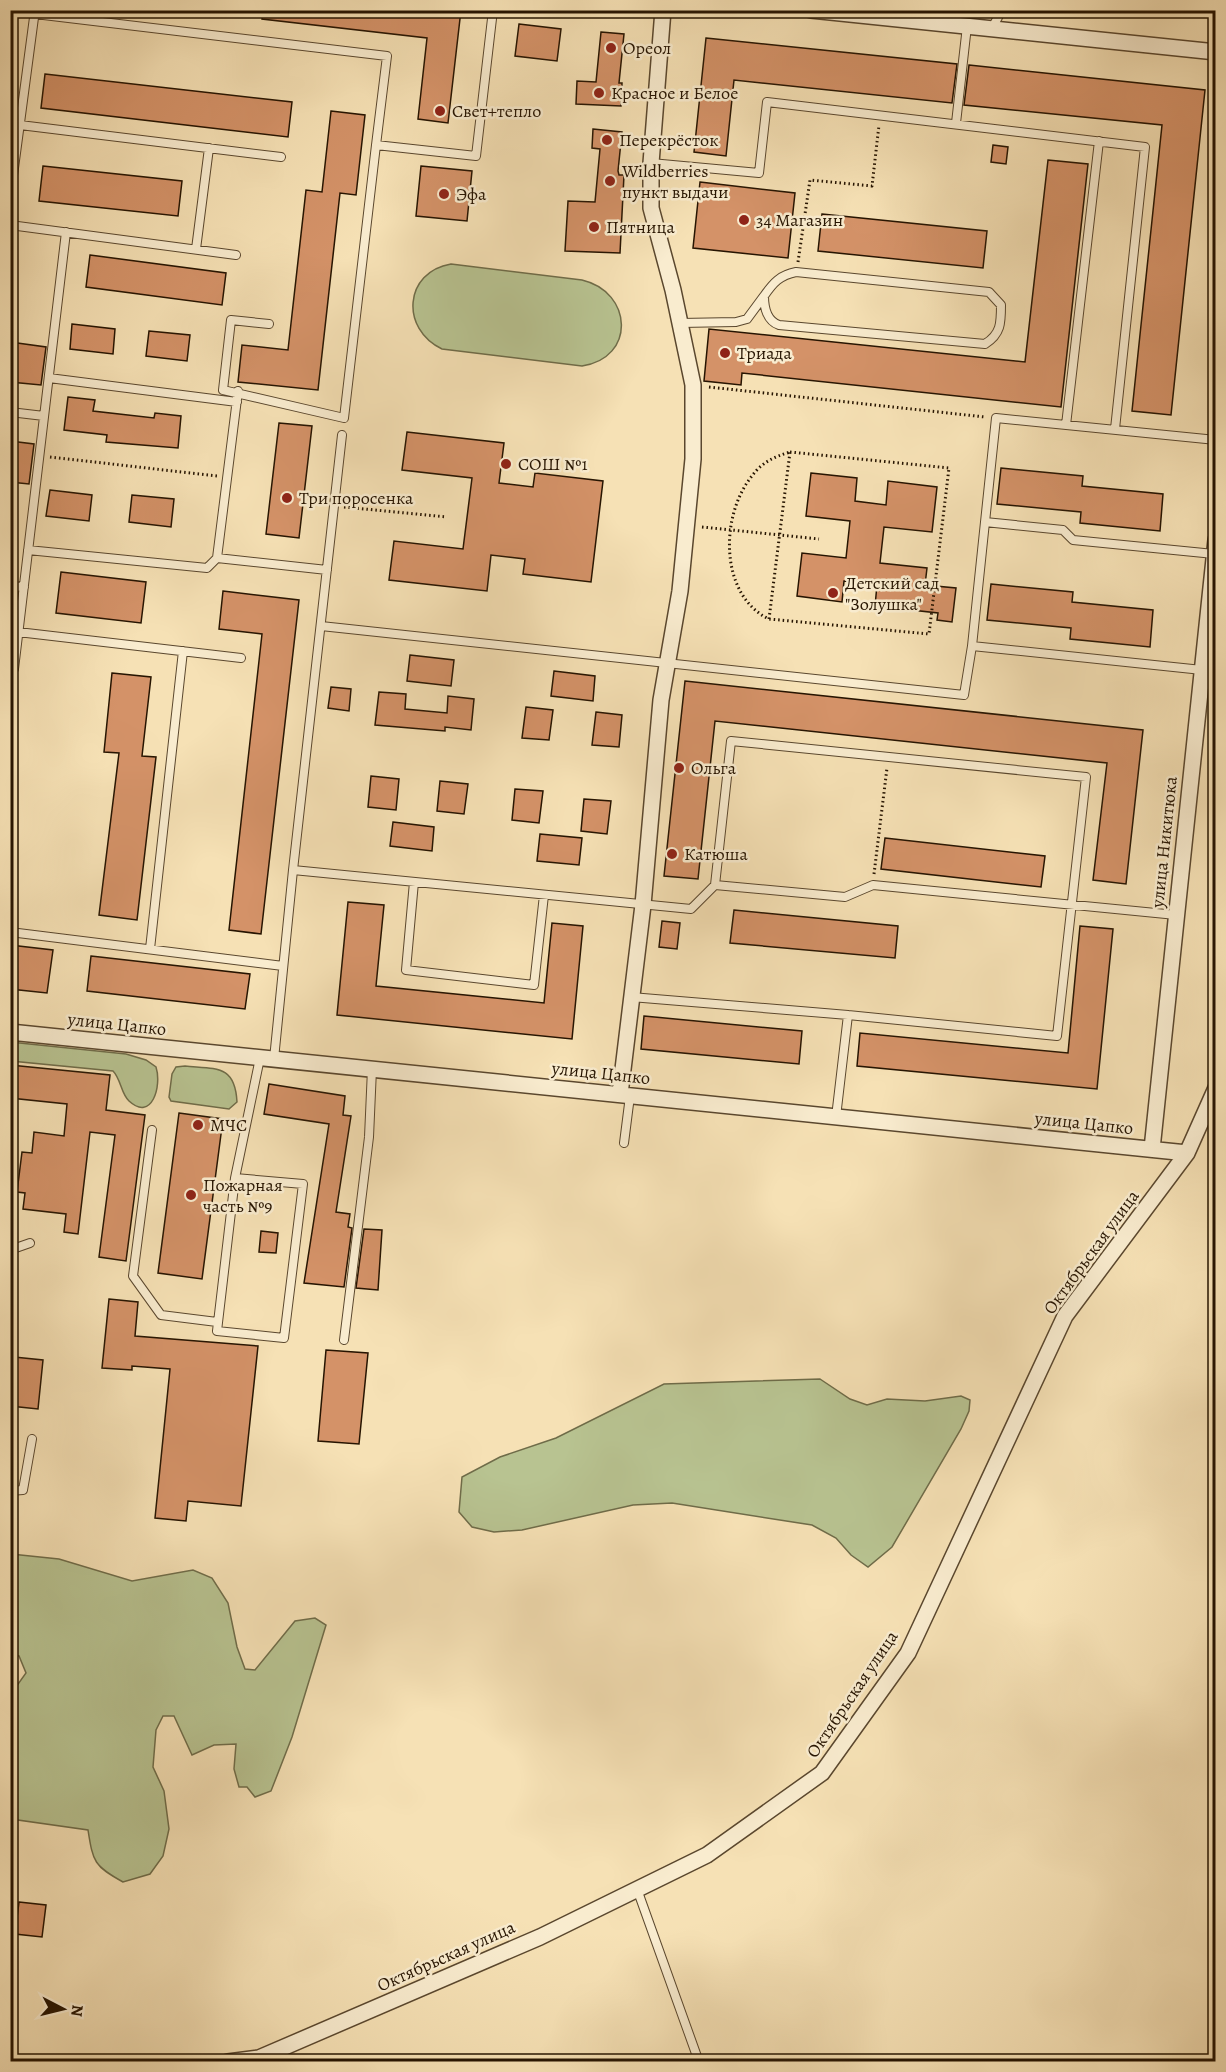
<svg xmlns="http://www.w3.org/2000/svg" width="1226" height="2072" viewBox="0 0 1226 2072" font-family="Alegreya,serif">
<style>
.green{fill:#b8c391;stroke:#6f6c49;stroke-width:1.5}
.building{fill:#d49268;stroke:#261401;stroke-width:1.5}
.lines{fill:none;stroke-linecap:round;stroke-linejoin:round}
.service-casing{stroke:#5a472e;stroke-width:10}
.minor-casing{stroke:#5a472e;stroke-width:18}
.path{stroke:#261401;stroke-width:3;stroke-dasharray:1.5 3;stroke-linecap:butt}
.service{stroke:#f9eccf;stroke-width:8}
.minor{stroke:#f9eccf;stroke-width:15}
.poi-dot{fill:#8f2418;stroke:#f9eccf;stroke-width:2}
.labels{text-anchor:middle;dominant-baseline:central;stroke-width:5;stroke-linejoin:round;paint-order:stroke}
.poi-label{font-size:18px;fill:#261401;stroke:#f9eccf;text-anchor:start}
.street-label{font-size:18px;fill:#261401;stroke:#f9eccf}
</style>
<rect width="100%" height="100%" fill="#f6e1b5"/>
<filter id="stains"><feTurbulence type="fractalNoise" baseFrequency=".00333" numOctaves="4"/><feColorMatrix values="0 0 0 0 .2 0 0 0 0 .09 0 0 0 0 .02 0 0 0 .5 -.17"/></filter>
<radialGradient id="worn" r=".72"><stop offset=".6" stop-color="#630" stop-opacity="0"/><stop offset="1" stop-color="#630" stop-opacity=".3"/></radialGradient>
<path class="green" d="M451,264L582,280C633,292 636,358 582,366L442,349C400,329 404,272 451,264Z
M10,1042L126,1054L146,1060L156,1067C162,1086 152,1122 129,1101C121,1094 121,1079 113,1071L11,1061Z
M185,1066C217,1069 235,1065 237,1102L229,1109L171,1101L169,1097L172,1074L176,1067Z
M820,1379L850,1399L867,1405L887,1399L925,1401L961,1396L970,1400L969,1411L961,1429L892,1547L868,1567L851,1555L836,1538L812,1525L672,1503L633,1505L522,1530L494,1532L472,1527L459,1512L462,1477L500,1457L556,1438L664,1384Z
M11,1554L59,1559L132,1581L193,1570L212,1578L228,1603L237,1647L245,1669L255,1670L295,1621L315,1618L326,1625L292,1737L271,1791L255,1797L247,1787H239L234,1769L236,1744L214,1745L192,1755L174,1716H163L156,1730L153,1767L164,1791L169,1829L163,1856L150,1874L123,1882C94,1866 93,1862 88,1830L11,1819V1694L26,1673L19,1656L11,1654Z"/>
<path class="building" d="M263,10H461L448,123L418,119L427,38L262,19Z
M519,24L561,29L557,61L515,56Z
M601,32L624,34L619,83H622L621,106L576,104L577,81L596,82Z
M706,38L957,64L952,103L734,80L726,156L694,152Z
M969,65L1205,90L1171,415L1132,411L1162,125L964,105Z
M45,74L292,102L288,137L41,108Z
M331,111L365,115L356,195L340,193L318,390L238,382L242,345L288,350L306,190L322,192Z
M593,129L622,132L618,171L619,175H624L620,253L565,251L568,201L595,202L600,149L592,148Z
M993,145L1008,147L1006,164L991,162Z
M1048,160L1088,164L1061,407L742,373L741,385L704,381L709,329L1025,362Z
M43,166L182,181L178,216L39,201Z
M421,166L472,171L467,221L416,216Z
M700,182L795,193L788,258L693,248Z
M822,214L987,231L983,268L818,251Z
M90,255L226,273L222,305L86,287Z
M72,324L115,329L113,354L70,349Z
M149,331L190,335L187,361L146,356Z
M10,342L46,347L41,385L10,382Z
M68,397L95,400L93,411L154,418L155,413L181,416L178,448L106,442L107,435L64,430Z
M279,423L312,426L299,538L266,534Z
M407,432L504,443L499,483L533,487L535,473L603,481L591,582L523,574L525,559L491,555L487,591L389,580L394,541L463,549L472,478L402,470Z
M10,441L34,444L29,484L10,482Z
M1001,468L1083,476L1082,486L1163,494L1160,531L1080,523L1081,512L997,504Z
M811,473L857,478L855,501L886,505L888,481L937,487L932,532L884,527L880,563L927,568L925,585L956,588L952,622L937,620L938,613L875,606L877,585L844,581L842,602L797,596L802,553L846,558L850,521L806,516Z
M50,490L92,495L89,521L46,516Z
M132,495L174,499L171,527L129,522Z
M61,572L146,582L141,623L56,613Z
M991,584L1073,592L1072,602L1153,610L1150,647L1070,639L1071,628L987,620Z
M223,591L299,600L261,934L229,930L262,634L219,629Z
M410,655L454,660L451,686L407,681Z
M554,671L595,676L593,701L551,696Z
M112,673L151,677L142,756L156,757L137,920L99,915L119,753L104,752Z
M685,681L1143,730L1126,884L1093,880L1107,763L715,721L698,879L664,876Z
M331,687L351,689L349,711L328,708Z
M379,692L406,694L405,709L447,713L448,696L474,699L471,730L445,727V731L375,725Z
M526,707L553,710L549,740L522,738Z
M596,712L622,715L619,747L592,745Z
M371,776L399,779L396,810L368,807Z
M440,781L468,784L464,814L437,811Z
M515,789L543,791L539,823L512,820Z
M584,799L611,801L607,834L581,831Z
M393,822L434,827L432,851L390,846Z
M540,834L582,838L579,865L537,861Z
M885,838L1045,856L1041,887L881,869Z
M348,902L384,905L376,986L544,1003L552,923L583,926L572,1039L337,1015Z
M734,910L898,926L895,958L730,943Z
M662,921L680,923L677,949L659,947Z
M1080,926L1113,929L1097,1089L857,1066L860,1033L1068,1053Z
M10,945L53,950L47,993L10,989Z
M91,956L250,974L245,1009L87,991Z
M644,1016L802,1031L799,1064L641,1049Z
M10,1065L110,1075L106,1110L145,1115L126,1261L99,1257L115,1135L90,1132L78,1234L64,1232L66,1214L23,1209L25,1193L17,1192L22,1152L32,1153L34,1132L64,1136L67,1104L10,1098Z
M269,1084L345,1096L343,1115L351,1116L336,1212L350,1214L348,1227L352,1228L344,1287L304,1283L329,1124L264,1114Z
M179,1113L223,1119L202,1279L158,1273Z
M364,1229L382,1230L378,1290L356,1288Z
M261,1231L278,1233L276,1253L259,1252Z
M109,1299L138,1302L135,1336L258,1346L241,1506L188,1501L186,1521L155,1518L170,1369L132,1366V1370L102,1368Z
M326,1350L368,1353L359,1444L318,1441Z
M14,1357L43,1360L38,1409L10,1406Z
M19,1902L46,1905L42,1937L15,1934Z"/>
<g class="lines">
<defs>
<path id="service" d="M35,14L387,56L376,145
M992,28L1002,10
M956,123L967,26
M20,125L281,157
M651,163L759,173L767,102L1145,147L1115,429
M10,198L35,10
M10,225L236,255
M196,249L209,148
M680,323L736,322L747,319L764,296C764,307 767,321 779,325L985,344C1001,334 1001,323 1001,305L989,292L796,272C780,275 773,283 764,296
M269,324L231,320L223,390L344,418L376,145L476,156L493,10
M49,378L237,402
M238,391L217,558L327,570
M10,412L44,416
M1066,425L1099,141
M985,522L996,418L1216,440
M28,550L207,568L217,558
M10,586L24,587
M321,626L964,695L972,646
M18,632L241,658
M10,668L14,669L66,232
M1202,670L972,646L985,522L1063,530L1073,540L1214,554
M293,870L342,435
M414,882L406,970L534,985L544,895
M10,932L283,966
M150,949L183,651
M631,997L848,1015L1057,1036L1086,777L731,741L715,885
M274,1059L293,870L691,909L715,885L845,897L873,885L1176,915
M836,1117L848,1015
M152,1130L133,1276L161,1315L217,1322
M624,1143L630,1096
M235,1178L303,1184L284,1338L217,1331L235,1178L260,1058
M10,1250L30,1243
M344,1340L369,1137L372,1069
M10,1491L23,1490L32,1439
M637,1889L699,2062"/>
<path id="minor" d="M811,10L1216,52
M10,1032L1187,1153
M620,1094L643,905L661,700L680,591L693,459V385L673,290L651,208V163L663,10
M1152,1149L1216,540
M228,2062L259,2058L540,1937L707,1855L822,1773L908,1653L1065,1316L1187,1153L1216,1088"/>
</defs>
<use href="#service" class="service-casing"/>
<use href="#minor" class="minor-casing"/>
<path class="path" d="M798,262L810,180L872,186L879,125
M709,387L985,417
M790,452L949,468L929,634L769,619C719,595 720,515 752,476C762,462 774,457 790,452Z
M50,457L217,476
M344,507L447,517
M702,527L819,539
M769,619L790,452
M874,874L887,768"/>
<use href="#service" class="service"/>
<use href="#minor" class="minor"/>
</g>
<g class="poi-dot">
<circle cx="611" cy="48" r="6"/>
<circle cx="599" cy="93" r="6"/>
<circle cx="440" cy="111" r="6"/>
<circle cx="607" cy="140" r="6"/>
<circle cx="610" cy="181" r="6"/>
<circle cx="444" cy="194" r="6"/>
<circle cx="744" cy="220" r="6"/>
<circle cx="594" cy="227" r="6"/>
<circle cx="725" cy="353" r="6"/>
<circle cx="506" cy="464" r="6"/>
<circle cx="287" cy="498" r="6"/>
<circle cx="833" cy="593" r="6"/>
<circle cx="679" cy="768" r="6"/>
<circle cx="672" cy="854" r="6"/>
<circle cx="198" cy="1125" r="6"/>
<circle cx="191" cy="1195" r="6"/>
</g>
<g class="labels">
<g class="poi-label">
<text x="623" y="48">Ореол</text>
<text x="611" y="93">Красное и Белое</text>
<text x="452" y="111">Свет+тепло</text>
<text x="619" y="140">Перекрёсток</text>
<text x="622" y="171">Wildberries<tspan x="622" dy="21">пункт выдачи</tspan></text>
<text x="456" y="194">Эфа</text>
<text x="756" y="220">34 Магазин</text>
<text x="606" y="227">Пятница</text>
<text x="737" y="353">Триада</text>
<text x="518" y="464">СОШ №1</text>
<text x="299" y="498">Три поросенка</text>
<text x="845" y="583">Детский сад<tspan x="845" dy="21">"Золушка"</tspan></text>
<text x="691" y="768">Ольга</text>
<text x="684" y="854">Катюша</text>
<text x="210" y="1125">МЧС</text>
<text x="203" y="1185">Пожарная<tspan x="203" dy="21">часть №9</tspan></text>
</g>
<g class="street-label">
<text transform="translate(1164 842) rotate(-84)">улица Никитюка</text>
<text transform="translate(117 1024) rotate(6)">улица Цапко</text>
<text transform="translate(601 1073) rotate(6)">улица Цапко</text>
<text transform="translate(1084 1123) rotate(6)">улица Цапко</text>
<text transform="translate(1091 1252) rotate(-54)">Октябрьская улица</text>
<text transform="translate(852 1694) rotate(-56)">Октябрьская улица</text>
<text transform="translate(446 1956) rotate(-24)">Октябрьская улица</text>
</g>
</g>
<rect width="1226" height="2072" fill="none" stroke="#f6e1b5" stroke-width="36"/>
<rect x="12" y="12" width="1202" height="2048" fill="none" stroke="#261401" stroke-width="3"/>
<rect x="18" y="18" width="1190" height="2036" fill="none" stroke="#261401" stroke-width="1.5"/>
<g transform="translate(63 2009) rotate(97)" stroke="#f9eccf" stroke-width="4.5" paint-order="stroke">
<path d="M0-4.5L10 22L0 15L-10 22Z" fill="#261401"/>
<text y="-9" font-size="16" font-weight="bold" text-anchor="middle" fill="#261401">N</text>
</g>
<rect width="100%" height="100%" filter="url(#stains)"/>
<rect width="100%" height="100%" fill="url(#worn)"/>
</svg>
